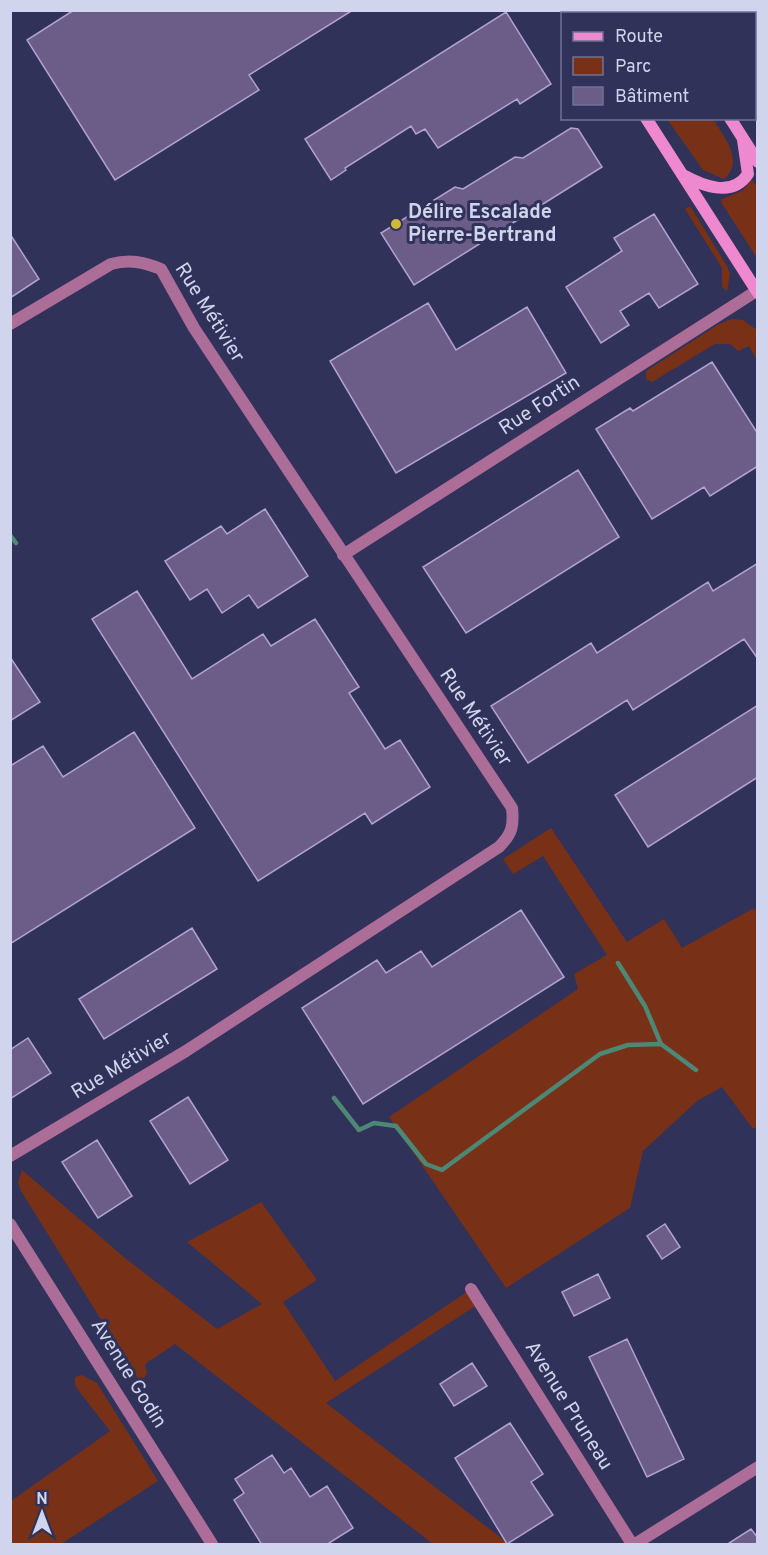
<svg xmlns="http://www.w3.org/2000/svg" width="768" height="1555" viewBox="0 0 768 1555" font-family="Overpass,sans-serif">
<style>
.green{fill:#783117}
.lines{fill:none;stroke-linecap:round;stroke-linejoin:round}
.stream{stroke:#4d8877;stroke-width:4.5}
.building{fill:#6b5d88;stroke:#b1a2d1;stroke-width:1.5}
.minor{stroke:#ac6d98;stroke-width:12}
.tertiary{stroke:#ac6d98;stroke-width:12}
.secondary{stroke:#ee89cf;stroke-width:12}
.poi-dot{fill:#ceb938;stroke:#303259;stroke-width:2}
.labels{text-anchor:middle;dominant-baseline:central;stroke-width:6;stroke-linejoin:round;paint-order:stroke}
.poi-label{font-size:20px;font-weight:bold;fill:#d1d4ed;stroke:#303259;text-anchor:start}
.street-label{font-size:20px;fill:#d1d4ed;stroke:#303259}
</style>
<rect width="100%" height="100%" fill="#303259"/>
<path class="green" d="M667,119H713C724,137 745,161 724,179L703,170Z
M752,180L758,188V253L755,255L721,202L722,199L742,191Z
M690,206L727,266L730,274L727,291L722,287V268L685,209Z
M732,319L743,320L757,330V360L749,346L738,351L730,344H715L652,382L646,379V371L719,324Z
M551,828L627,942L664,919L682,948L752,909L757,910V1126L753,1129L722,1087L697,1101L643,1151L630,1208L506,1288L389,1117L578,989L574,974L607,955L543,856L513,874L503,859Z
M22,1170L125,1258L217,1329L262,1304L187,1242L261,1202L317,1280L283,1302L335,1381L468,1291L477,1305L326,1403L509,1544H433L175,1344L145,1364L147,1374L140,1382L21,1191L18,1182Z
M82,1375L97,1383L158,1481L61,1544H11V1501L110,1431L75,1386V1377Z"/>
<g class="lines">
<path class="stream" d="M10,535L16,543
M618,963L645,1006L661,1044
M334,1098L359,1130L374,1123L396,1126L426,1164L442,1170L600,1054L628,1045L661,1044L696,1070"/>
</g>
<path class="building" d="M74,10H353L249,75L259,90L115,180L27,40Z
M506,12L551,84L520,104L517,99L438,148L425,129L416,134L411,126L345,168L346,170L331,180L305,139Z
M571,128L578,129L602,167L414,285L381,233L455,187L463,189L515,157L523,158Z
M654,214L698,284L659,308L649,293L620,311L629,325L601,343L566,287L622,251L614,238Z
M10,234L39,279L10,298Z
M428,303L456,350L527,307L566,373L396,473L330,361Z
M712,362L758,434V466L710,496L704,487L652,519L596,429L630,408L633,411Z
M578,470L619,537L466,633L423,567Z
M265,509L308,576L258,608L249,595L222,613L207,589L190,600L165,561L221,526L227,534Z
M758,563V659L744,639L633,710L627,700L528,763L491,706L591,643L597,653L708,582L713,591Z
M137,591L192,679L263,634L271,646L315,619L359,687L349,693L385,749L400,740L430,787L372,824L365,813L258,881L92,619Z
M10,657L40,702L10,721Z
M758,705V777L648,847L615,795Z
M134,732L195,828L10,944V766L43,746L63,777Z
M521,910L564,977L363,1104L302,1008L377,960L386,973L421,951L432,967Z
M192,928L217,969L104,1039L79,999Z
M28,1038L51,1073L10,1099V1050Z
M188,1097L228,1160L190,1184L150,1121Z
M97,1140L132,1196L98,1218L62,1162Z
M665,1224L680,1247L662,1259L647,1236Z
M598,1274L610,1298L574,1316L562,1292Z
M627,1339L684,1459L647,1477L589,1357Z
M472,1363L487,1386L454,1406L440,1384Z
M510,1423L543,1474L531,1482L553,1515L507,1544L455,1458Z
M272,1455L284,1473L291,1468L310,1497L327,1486L353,1528L326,1545H262L234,1500L244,1493L235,1479Z
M751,1529L758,1538V1545H726Z"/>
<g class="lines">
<path class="minor" d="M10,324L111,264C130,259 143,262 161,269L194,328L512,808C514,826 512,834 499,847L186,1051L10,1156
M343,555L758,290
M471,1289L632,1544
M635,1544L758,1467"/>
<path class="tertiary" d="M10,1224L212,1544"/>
<path class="secondary" d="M578,10L579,14
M662,10L664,14
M646,118L758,293
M730,118L758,162
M683,175C703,186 732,198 748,174L743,140"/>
</g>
<circle class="poi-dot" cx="396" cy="224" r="6"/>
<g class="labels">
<g class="poi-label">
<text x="408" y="213">Délire Escalade<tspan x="408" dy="23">Pierre-Bertrand</tspan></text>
</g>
<g class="street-label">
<text transform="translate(209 313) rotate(58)">Rue Métivier</text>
<text transform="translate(540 406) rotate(-33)">Rue Fortin</text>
<text transform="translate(475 718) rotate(56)">Rue Métivier</text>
<text transform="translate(122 1066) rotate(-31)">Rue Métivier</text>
<text transform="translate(128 1374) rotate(58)">Avenue Godin</text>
<text transform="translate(568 1406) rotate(58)">Avenue Pruneau</text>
</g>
</g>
<rect width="768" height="1555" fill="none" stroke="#d1d4ed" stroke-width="24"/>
<rect x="561" y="12" width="195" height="108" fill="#303259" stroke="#707394" stroke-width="1.5"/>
<rect x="573" y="32" width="30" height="9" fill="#ee89cf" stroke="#707394" stroke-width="1.5"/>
<text x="615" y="42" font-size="18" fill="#d1d4ed">Route</text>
<rect x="573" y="57" width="30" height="18" fill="#783117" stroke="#707394" stroke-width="1.5"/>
<text x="615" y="72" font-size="18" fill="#d1d4ed">Parc</text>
<rect x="573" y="87" width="30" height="18" fill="#6b5d88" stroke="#707394" stroke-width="1.5"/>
<text x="615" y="102" font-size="18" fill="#d1d4ed">Bâtiment</text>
<g transform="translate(42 1513)" stroke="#303259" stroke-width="4.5" paint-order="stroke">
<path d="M0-4.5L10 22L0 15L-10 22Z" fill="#d1d4ed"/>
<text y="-9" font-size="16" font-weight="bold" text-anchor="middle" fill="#d1d4ed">N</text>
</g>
</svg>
